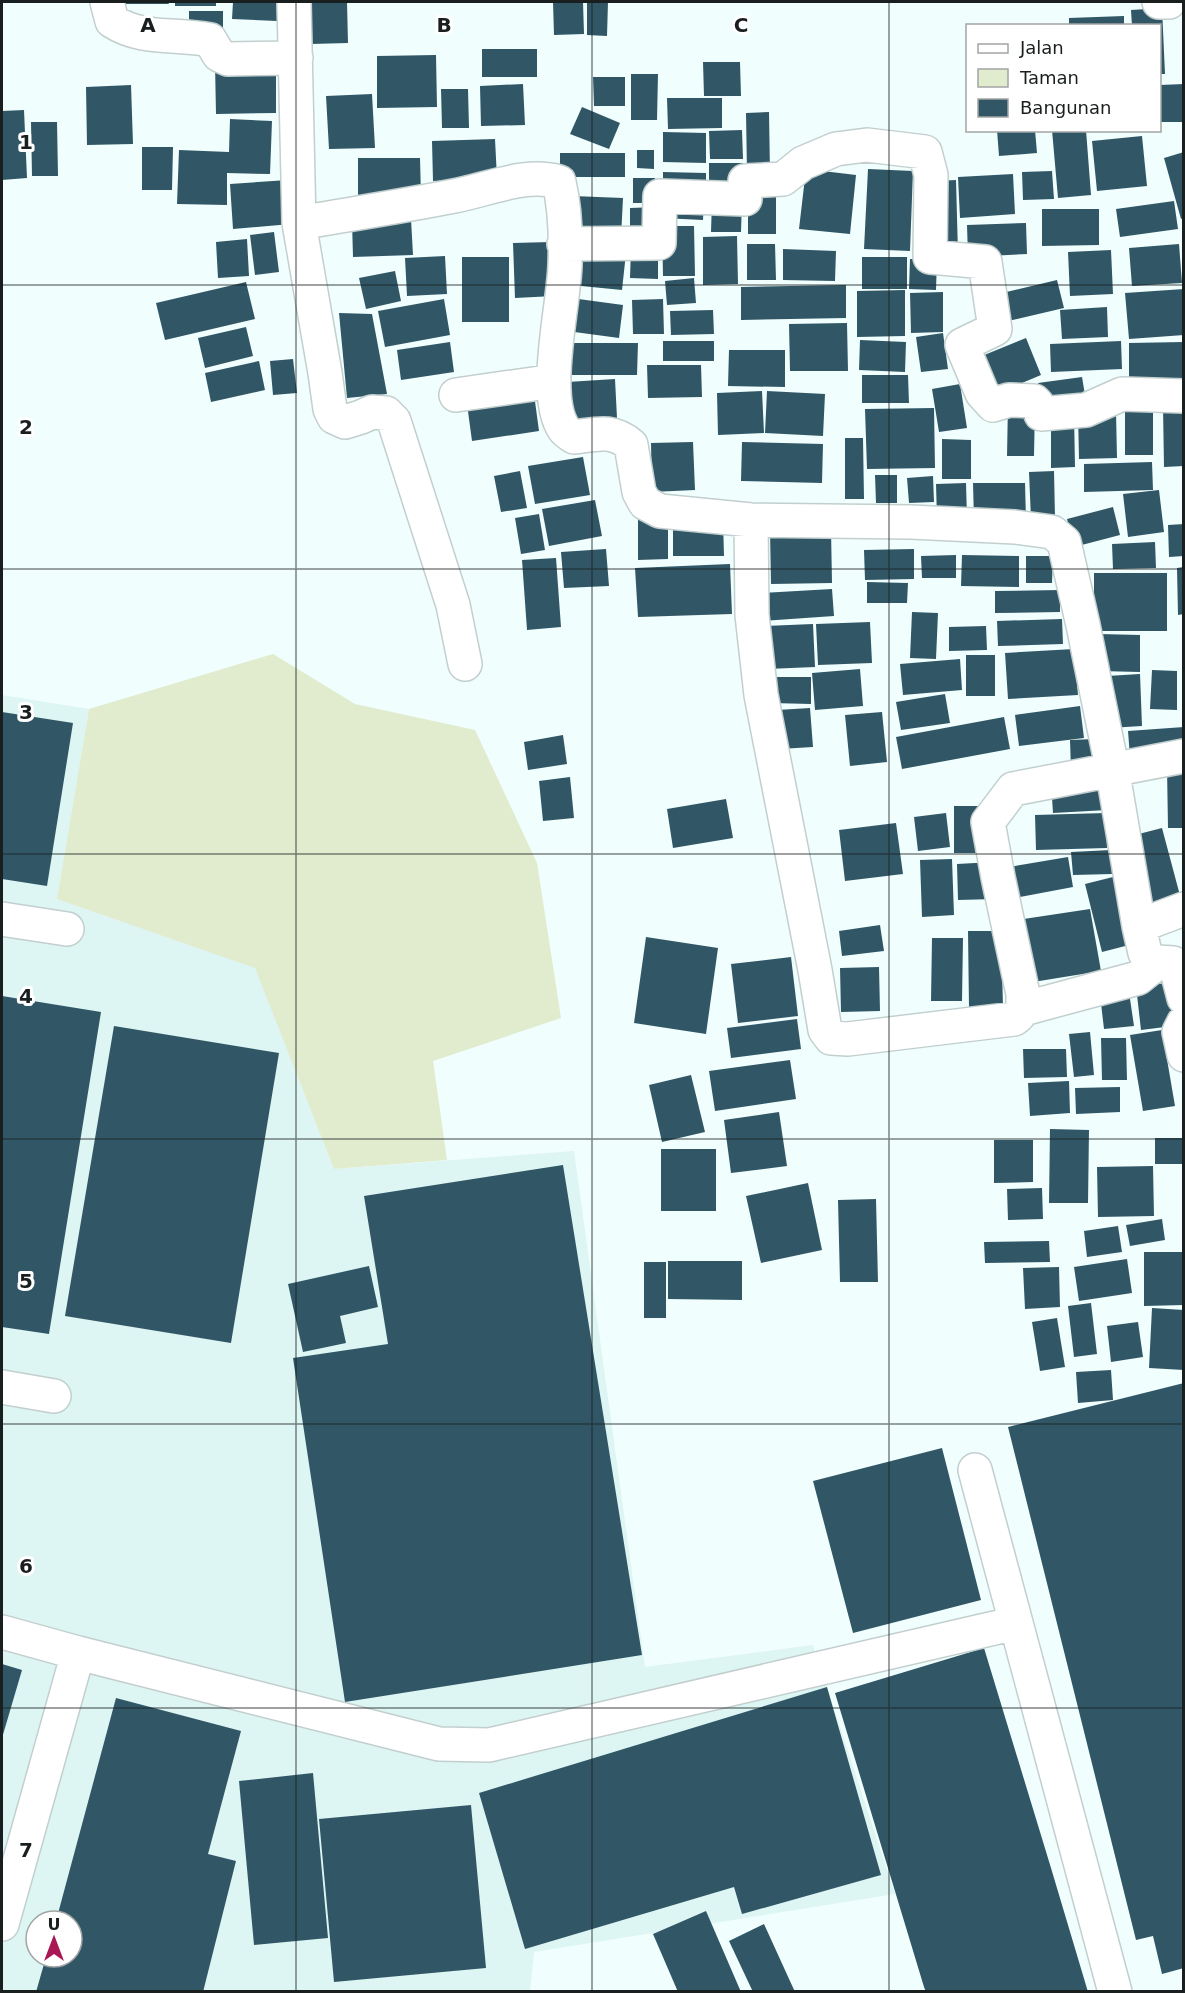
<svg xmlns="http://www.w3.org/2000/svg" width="1185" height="1993" viewBox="0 0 1185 1993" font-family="'DejaVu Sans',sans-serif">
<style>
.built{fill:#ddf5f3;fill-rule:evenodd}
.green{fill:#e1ebce}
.building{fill:#315767}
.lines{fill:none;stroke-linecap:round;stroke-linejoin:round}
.minor-casing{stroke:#c2cfce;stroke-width:36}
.minor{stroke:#fff;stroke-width:33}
.grid{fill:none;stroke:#191e1e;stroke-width:1.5;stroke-opacity:0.55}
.grid-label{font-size:20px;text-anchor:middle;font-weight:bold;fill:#191e1e;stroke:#fff;stroke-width:6;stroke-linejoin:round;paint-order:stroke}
</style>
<rect width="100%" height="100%" fill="#f0fefd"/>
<path class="built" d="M2,695L89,709L57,899L255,967L334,1169L574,1151L645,1667L813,1645L895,1894L534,1952L530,1991H2ZM36,1921H72V1957H36Z"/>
<path class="green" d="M273,654L355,704L475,730L537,863L561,1018L433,1061L447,1160L334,1169L255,968L57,899L89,709Z"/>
<path class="building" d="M123,2H168L169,4H123Z
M175,2H216V6H175Z
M233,2H279L277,21L232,19Z
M310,2H347L348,43L311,44Z
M553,2H583L584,34L554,35Z
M587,2H608L607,36L587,35Z
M1162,8L1165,74H1160V26H1132L1131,10Z
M189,11H223V29H189Z
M1124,16V26H1069V18Z
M482,49H537V77H482Z
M436,55L437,107L377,108V56Z
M703,62H740L741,96H704Z
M276,63V113L216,114L215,64Z
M631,74H658L657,120H631Z
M593,77H625V106H594Z
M523,84L525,125L481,126L480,86Z
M1184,84V122H1160V85Z
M131,85L133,144L87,145L86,87Z
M441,89H468L469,128H442Z
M372,94L375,148L329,149L326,96Z
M667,98H722V128L668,129Z
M582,107L620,123L609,149L570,134Z
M24,110L27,178L2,180V111Z
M769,112L770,173H747L746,113Z
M230,119L272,121L270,174L227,173V205L177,204L179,150L229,152Z
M31,122H57L58,176H32Z
M742,130L743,159H710L709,131Z
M997,130H1035L1037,153L999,156Z
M1052,130H1086L1091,195L1058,198Z
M663,132L706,133V163L663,162Z
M1142,136L1147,186L1097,191L1092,141Z
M495,139L497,178L433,181L432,141Z
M142,147H173L172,190H142Z
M637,150H654V169L637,168Z
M1184,152V218L1181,219L1164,158Z
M560,153H625V177H560Z
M358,158H420L421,196L358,197Z
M709,163H743V193H709Z
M806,169L856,175L850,234L799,229Z
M868,169L913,171L910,251L864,249Z
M1052,171L1054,199L1023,200L1022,172Z
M663,172L706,173V191H663Z
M1013,174L1015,214L960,218L958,177Z
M633,178H655V203H633Z
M288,180L291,224L233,229L230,184Z
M956,180L958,254L932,253L936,181Z
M748,185H776V234H748Z
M573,196L623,198L621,238L571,236Z
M704,200L703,220L662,218Z
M712,200H742L741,232H711Z
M1174,201L1178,229L1120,237L1116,209Z
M657,207V239L630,240V208Z
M1042,209H1099V245L1042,246Z
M411,219L413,255L353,257L352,221Z
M1026,223L1027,254L968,257L967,225Z
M662,226H694L695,276H663Z
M274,232L279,272L255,275L250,235Z
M737,236L738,284L703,285V237Z
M247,239L249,276L218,278L216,242Z
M551,242L554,296L515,298L513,243Z
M747,244H775L776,280H747Z
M1179,244L1182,283L1132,286L1129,248Z
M574,248L626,253L622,290L571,285Z
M631,248H658V279L630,278Z
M783,249L836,251L835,281L783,280Z
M1111,250L1113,294L1070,296L1068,252Z
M445,256L447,294L407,296L405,258Z
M462,257H509V322H462Z
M862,257H907V289H862Z
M910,259H937L936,290L909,289Z
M395,271L401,301L366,309L359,278Z
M694,278L696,303L667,305L665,281Z
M1057,280L1064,308L1004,322L998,294Z
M246,282L255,319L165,340L156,303Z
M846,285V318L741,320V287Z
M1184,289V335L1129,339L1125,293Z
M905,290V336L857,337V291Z
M943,292V332L911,333L910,293Z
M571,298L623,305L619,338L567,331Z
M444,299L450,335L385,347L378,311Z
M663,299L664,334H633L632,300Z
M1107,307L1108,337L1062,339L1060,310Z
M713,310L714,334L671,335L670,311Z
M339,313L372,314L387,394L347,398Z
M847,323L848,371H790L789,324Z
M246,327L253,356L205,368L198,338Z
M943,333L948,369L921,372L916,337Z
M1026,338L1041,375L993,395L977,358Z
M860,340L906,342L905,372L859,370Z
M663,341H714V361H663Z
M1121,341L1122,369L1051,372L1050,344Z
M450,342L454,372L401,380L397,350Z
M1184,342V387L1129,388V343Z
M564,343H638L637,375H564Z
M729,350H785V387L728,386Z
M293,359L297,393L273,395L270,361Z
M259,361L265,390L211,402L205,373Z
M647,365H701L702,397L648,398Z
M862,375H908L909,403H862Z
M1082,377L1087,407L1042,413L1038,383Z
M615,379L617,418L569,421L567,382Z
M960,384L967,428L939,432L932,389Z
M762,391L764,433L718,435L717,393Z
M767,391L825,394L823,436L765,433Z
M534,394L539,431L472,441L467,404Z
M1125,398H1153V455H1125Z
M1008,403L1035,404L1034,456H1007Z
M1163,407H1184V466L1164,467Z
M934,408L935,468L867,469L865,409Z
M1116,412L1117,458L1079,459L1078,413Z
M1074,414L1075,467L1051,468V415Z
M845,438H863L864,499H845Z
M942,439L971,440V479H942Z
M693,442L695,490L652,492L651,443Z
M742,442L823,444L822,483L741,481Z
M583,457L590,495L535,504L528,466Z
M1152,462L1153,490L1084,492V464Z
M520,471L527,508L501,512L494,476Z
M1054,471L1055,518L1031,519L1029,472Z
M875,475H897V503H876Z
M933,476L934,502L909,503L907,478Z
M966,483L967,518H937L936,484Z
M973,483H1025L1026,520H974Z
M1159,490L1164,532L1128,537L1123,494Z
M595,500L602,536L549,546L542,509Z
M1113,507L1120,535L1074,547L1067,519Z
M539,514L545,550L521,554L515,518Z
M638,518H668V559L638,560Z
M673,520H723L724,556H673Z
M1184,524V556L1169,557L1168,525Z
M831,529L832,583L771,584L770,530Z
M1155,542L1156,568L1113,569L1112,544Z
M606,549L609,586L564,588L561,552Z
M914,549V579L865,580L864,550Z
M956,555V578H922L921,556Z
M962,555L1019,556V587L961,586Z
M1026,556H1053L1052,583H1026Z
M556,558L561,627L527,630L522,560Z
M730,564L732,614L638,617L635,568Z
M1184,567V614L1178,615L1177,568Z
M1094,573H1167V631H1094Z
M867,582L908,583L907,603H867Z
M832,589L834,616L762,621L760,593Z
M1060,590V612L995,613V591Z
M912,612L938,613L936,659L910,658Z
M1062,619L1063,644L998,646L997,621Z
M870,622L872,663L818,665L816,624Z
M813,624L815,667L767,669L765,626Z
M986,626L987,650L949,651V627Z
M1099,634L1140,635V672L1099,671Z
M1074,649L1078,695L1008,699L1005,653Z
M966,655H995V696H966Z
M960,659L962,690L903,695L900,664Z
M860,669L863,706L815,710L812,673Z
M1152,670L1177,671V710L1150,709Z
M1140,674L1142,726L1109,728L1107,676Z
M771,677H811V704L771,703Z
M945,694L950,723L901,730L896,702Z
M1080,706L1084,738L1019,746L1015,715Z
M810,708L813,747L780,749L777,710Z
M2,712L73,723L47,886L2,879Z
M882,712L887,762L850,766L845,715Z
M1004,717L1010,749L902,769L896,737Z
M1184,727V753L1130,757L1128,731Z
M563,735L567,764L528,770L524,742Z
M1095,739L1096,768L1071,770L1070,740Z
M1184,767V828H1168L1167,768Z
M570,777L574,818L543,821L539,781Z
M1106,780L1107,810L1053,813L1051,782Z
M726,799L733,838L673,848L667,809Z
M954,806H982V853H954Z
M946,813L950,847L918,851L914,817Z
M1106,813L1107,848L1036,850L1035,815Z
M896,823L903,874L845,881L839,830Z
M1162,828L1182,903L1150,910L1131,836Z
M1111,850L1112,874L1073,875L1071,852Z
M1068,857L1073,887L1015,898L1009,867Z
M952,859L954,915L922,917L920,860Z
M993,862L995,899L958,900L957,864Z
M1117,876L1133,944L1102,952L1085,884Z
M1090,909L1101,971L1027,983L1017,920Z
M880,925L884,951L842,956L839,931Z
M968,931H1001L1003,1007L969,1008Z
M646,937L718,948L706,1034L634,1023Z
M932,938H963L962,1001H931Z
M791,957L798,1016L738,1023L731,964Z
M879,967L880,1011L841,1012L840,968Z
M1168,983L1173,1026L1141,1030L1136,986Z
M1129,992L1134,1026L1104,1029L1100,995Z
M2,996L101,1012L49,1334L2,1327Z
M797,1019L801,1049L731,1058L727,1028Z
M114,1026L279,1053L231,1343L65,1316Z
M1162,1030L1175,1106L1143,1111L1130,1035Z
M1090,1032L1094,1075L1074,1077L1069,1034Z
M1101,1038H1126L1127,1080H1102Z
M1023,1049H1066L1067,1077L1024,1078Z
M790,1060L796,1099L715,1111L709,1071Z
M691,1075L705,1132L662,1142L649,1085Z
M1069,1081L1070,1113L1030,1116L1028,1083Z
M1120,1087V1112L1076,1114L1075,1088Z
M779,1112L787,1166L731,1173L724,1120Z
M1050,1129L1089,1130L1088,1203H1049Z
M1155,1138H1184V1164H1155Z
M994,1140H1033V1182L994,1183Z
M661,1149H716V1211H661Z
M563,1165L642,1655L345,1702L293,1358L388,1344L364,1196Z
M1153,1166L1154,1216L1098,1217L1097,1167Z
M808,1183L822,1250L761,1263L746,1196Z
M1042,1188L1043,1219L1008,1220L1007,1189Z
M876,1199L878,1282H840L838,1200Z
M1162,1219L1165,1240L1130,1246L1126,1225Z
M1118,1226L1122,1252L1087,1257L1084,1231Z
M1049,1241L1050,1262L985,1263L984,1242Z
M1144,1252H1184V1305L1144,1306Z
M1127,1259L1132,1293L1079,1301L1074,1267Z
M668,1261H742V1300L668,1299Z
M644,1262H666V1318H644Z
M369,1266L378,1307L340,1316L346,1343L303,1352L288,1284Z
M1059,1267L1060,1307L1025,1309L1023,1268Z
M1091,1303L1097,1354L1074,1357L1068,1306Z
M1152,1308L1184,1310V1370L1149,1368Z
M1057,1318L1065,1367L1040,1371L1032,1322Z
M1138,1322L1143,1357L1111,1362L1107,1326Z
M1111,1370L1113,1400L1078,1403L1076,1372Z
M1184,1383V1968L1162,1974L1153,1936L1136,1940L1008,1427Z
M942,1448L981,1600L853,1633L813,1481Z
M984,1648L1051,1868L1088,1992H926L924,1987L835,1693Z
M2,1664L22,1670L2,1738Z
M827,1687L881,1875L742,1914L734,1887L525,1949L479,1793Z
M116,1698L241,1731L208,1854L236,1861L203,1992H36L46,1957H72V1921H56Z
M313,1773L328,1938L254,1945L239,1781Z
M471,1805L486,1968L334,1982L319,1819Z
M706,1911L741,1992H678L653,1934Z
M764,1924L795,1992H753L729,1941Z"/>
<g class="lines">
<defs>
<path id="minor" d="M107,2L112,21C143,41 176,33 210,40L219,55L228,59L296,58
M294,2L299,223L325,373L330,409L334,417L345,422L361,417L372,412L386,413L394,421L453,605L465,664
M1159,2H1169
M299,223C351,214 403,206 454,196C487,190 526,172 559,182C565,208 566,238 565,265C564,305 541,396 564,429C566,432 571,435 574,437C597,434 613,429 631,445L639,492L645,503L660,511L751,520L911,522L1015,527L1052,532L1064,542L1083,625L1111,762L1139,926L1145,953L1150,959L1158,962L1173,963L1176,967L1184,998
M564,244L659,243L660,196L745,199V181L783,179L803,163L836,149L867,145L925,152L931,175L930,257L985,262L995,329L962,345L982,393L993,405L1009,400L1034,401L1037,404L1041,414L1086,410L1122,394L1184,396
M456,395L554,381
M751,520L752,615L761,695L815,970L825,1030L831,1038L848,1039L1014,1019C1024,1013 1023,1004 1023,994L998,877L988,822L1013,789L1184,756
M2,919L67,929
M1139,926L1184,909
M1023,1009L1138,978L1158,962
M1184,1022L1179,1032L1184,1055
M2,1387L54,1396
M975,1470L1115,1992
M2,1632L78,1653L439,1744L489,1745L1016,1623
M2,1924L78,1653"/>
</defs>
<use href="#minor" class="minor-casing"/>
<use href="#minor" class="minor"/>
</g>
<path class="grid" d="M296,2V1992M592,2V1992M889,2V1992M2,285H1184M2,569H1184M2,854H1184M2,1139H1184M2,1424H1184M2,1708H1184"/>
<g class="grid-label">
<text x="148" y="32">A</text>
<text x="444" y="32">B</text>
<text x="741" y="32">C</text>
<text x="26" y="149">1</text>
<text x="26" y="434">2</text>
<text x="26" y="719">3</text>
<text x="26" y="1003">4</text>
<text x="26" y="1288">5</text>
<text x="26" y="1573">6</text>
<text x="26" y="1857">7</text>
</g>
<rect width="1185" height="1993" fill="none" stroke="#191e1e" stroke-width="6"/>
<rect x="966" y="24" width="195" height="108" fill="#ffffff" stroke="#a3a5a5" stroke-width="1.5"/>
<rect x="978" y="44" width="30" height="9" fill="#ffffff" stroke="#a3a5a5" stroke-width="1.5"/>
<text x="1020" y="54" font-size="18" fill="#191e1e">Jalan</text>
<rect x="978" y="69" width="30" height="18" fill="#e1ebce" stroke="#a3a5a5" stroke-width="1.5"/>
<text x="1020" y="84" font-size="18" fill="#191e1e">Taman</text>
<rect x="978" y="99" width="30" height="18" fill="#315767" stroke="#a3a5a5" stroke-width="1.5"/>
<text x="1020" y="114" font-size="18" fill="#191e1e">Bangunan</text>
<g transform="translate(54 1939)"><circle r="28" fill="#ffffff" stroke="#a3a5a5" stroke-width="1.5"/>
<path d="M0-4.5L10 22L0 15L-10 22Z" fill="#a91855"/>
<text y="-9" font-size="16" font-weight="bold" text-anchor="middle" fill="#191e1e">U</text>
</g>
</svg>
